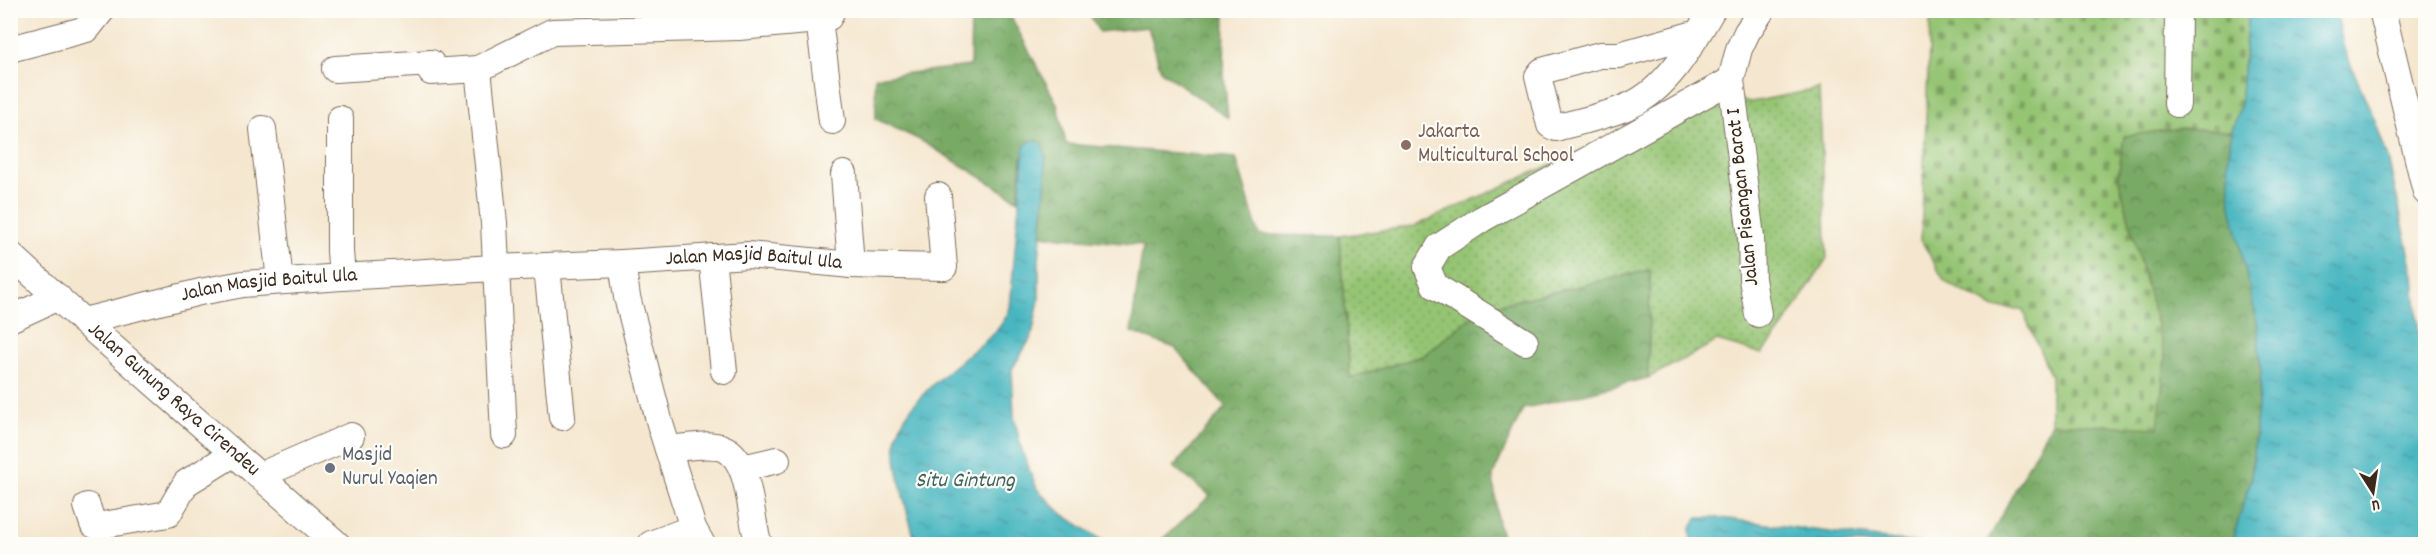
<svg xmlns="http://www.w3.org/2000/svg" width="2436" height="555" viewBox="0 0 2436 555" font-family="Dekko,sans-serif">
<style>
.grass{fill:url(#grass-dots);stroke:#687748;stroke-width:1.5}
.forest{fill:url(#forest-crowns);stroke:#5a6a42;stroke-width:1.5}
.cemetery{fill:url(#cemetery-stones);stroke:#687748;stroke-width:1.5}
.water{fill:url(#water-ripples);stroke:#41706f;stroke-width:1.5}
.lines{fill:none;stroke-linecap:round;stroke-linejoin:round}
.minor-casing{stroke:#7c6c5c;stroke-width:28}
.minor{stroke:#fff;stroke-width:26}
.education-dot{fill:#8d6e63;stroke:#fdfcf7;stroke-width:2}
.worship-dot{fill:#6b7280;stroke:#fdfcf7;stroke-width:2}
.labels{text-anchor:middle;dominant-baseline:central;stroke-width:4.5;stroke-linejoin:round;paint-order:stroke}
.education-label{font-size:21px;fill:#785e54;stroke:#fdfcf7;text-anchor:start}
.street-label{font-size:21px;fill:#3b2a1e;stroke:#fdfcf7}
.worship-label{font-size:21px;fill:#5b616d;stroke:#fdfcf7;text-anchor:start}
.water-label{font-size:22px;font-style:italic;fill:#40625f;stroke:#fdfcf7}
</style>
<defs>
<pattern id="grass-dots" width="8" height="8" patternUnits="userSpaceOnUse" patternTransform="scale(1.5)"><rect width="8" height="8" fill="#95c473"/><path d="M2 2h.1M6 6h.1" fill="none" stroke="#7b9f5e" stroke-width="1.8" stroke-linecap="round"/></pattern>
<pattern id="forest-crowns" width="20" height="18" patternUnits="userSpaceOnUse" patternTransform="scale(1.5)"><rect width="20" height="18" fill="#78aa65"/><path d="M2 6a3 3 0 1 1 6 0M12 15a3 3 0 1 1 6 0" fill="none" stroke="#648b53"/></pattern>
<pattern id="cemetery-stones" width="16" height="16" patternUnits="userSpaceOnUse" patternTransform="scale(1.5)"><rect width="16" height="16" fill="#95c473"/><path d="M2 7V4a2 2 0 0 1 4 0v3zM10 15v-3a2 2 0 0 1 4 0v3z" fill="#7b9f5e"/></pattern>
<pattern id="water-ripples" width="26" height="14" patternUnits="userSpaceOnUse" patternTransform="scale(1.5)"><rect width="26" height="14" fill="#47b6c0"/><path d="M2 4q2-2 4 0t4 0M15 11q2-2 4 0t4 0" fill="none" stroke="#3c949b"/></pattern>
</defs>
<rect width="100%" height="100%" fill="#fdfcf7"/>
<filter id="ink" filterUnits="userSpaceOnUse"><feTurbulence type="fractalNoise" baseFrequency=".0167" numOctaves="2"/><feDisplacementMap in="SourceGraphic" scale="12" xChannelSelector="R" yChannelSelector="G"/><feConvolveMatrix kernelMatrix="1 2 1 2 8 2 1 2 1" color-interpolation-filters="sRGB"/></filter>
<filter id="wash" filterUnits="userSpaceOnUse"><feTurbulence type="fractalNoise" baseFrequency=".008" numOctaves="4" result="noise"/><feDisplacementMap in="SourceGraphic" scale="24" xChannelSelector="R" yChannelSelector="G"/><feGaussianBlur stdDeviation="1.35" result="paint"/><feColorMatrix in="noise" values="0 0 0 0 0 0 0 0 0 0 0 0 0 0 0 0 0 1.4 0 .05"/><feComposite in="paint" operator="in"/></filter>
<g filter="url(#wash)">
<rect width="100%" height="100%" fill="#f5e7cf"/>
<path class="grass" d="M1819,89L1827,258L1780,331L1762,354L1717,341L1648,378L1650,270L1483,308L1423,356L1350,378L1340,236L1415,226L1634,127L1727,97L1751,102Z"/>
<path class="forest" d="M971,11H1008L1057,104L1066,144L1236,158L1259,235L1340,236L1350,378L1423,356L1483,308L1650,270L1648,378L1523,409L1493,475L1498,524L1505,544H1157L1210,496L1174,467L1226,407L1175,348L1131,332L1143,245L1041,235L1046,178L1022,157L1018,200L922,141L876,119L875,77L970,66Z
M1088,11H1225L1224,76L1228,118L1161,71L1148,27L1099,32Z
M2180,128L2232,131L2228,161L2258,327L2261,372L2251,479L2231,544H1986L2051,423L2158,428L2165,357L2118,177L2124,136Z"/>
<path class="cemetery" d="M1962,10L2248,11L2240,106L2232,131L2180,128L2124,136L2118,177L2165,357L2158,428L2051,423V376L2022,309L1995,308L1945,282L1921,240L1930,22Z"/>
<path class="water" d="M2248,11H2336L2344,49L2375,121L2388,158L2414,275L2425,412V544H2231L2251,479L2261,372L2258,327L2231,206L2228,161L2232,131L2240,106Z
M1036,140L1041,143L1045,153L1046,178L1039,260V300L1032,336L1012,369L1014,418L1023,454L1037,489L1062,514L1108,544H916C909,517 893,468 896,441C900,409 941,377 964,358C983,343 1001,332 1010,308L1024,146L1030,141Z
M1698,518H1720L1926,544H1692C1690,533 1689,526 1698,518Z"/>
</g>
<g filter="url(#ink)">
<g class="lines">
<defs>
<g id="minor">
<path d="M2382,10L2426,192"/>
<path d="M819,20L832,121"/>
<path d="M1698,33L1619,55H1600L1542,71L1538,76L1550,125L1556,128C1580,121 1608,116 1631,105C1668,88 1692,44 1712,10"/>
<path d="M10,49L87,29L102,10"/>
<path d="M335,69L431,63V72L478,69"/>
<path d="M2177,104L2178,10"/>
<path d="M340,119V251L342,277"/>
<path d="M263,129L280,281"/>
<path d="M844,174L851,265"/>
<path id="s1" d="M10,254L83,321L337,544"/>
<path d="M712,257L724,371"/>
<path d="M622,263L627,297L660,424L693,528"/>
<path d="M547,267L562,417"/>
<path d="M1758,314L1752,279L1751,237L1731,80L1739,49L1747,32L1762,10"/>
<path d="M10,319L58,297"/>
<path id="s2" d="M83,321L200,292L243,284L342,277L494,268L622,263L748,255L851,265L944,267L938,196"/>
<path d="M1525,342L1435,286L1427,267L1439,247L1482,219L1731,80"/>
<path d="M504,435L494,223L478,69L552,32L739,27L819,20L829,17L832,10"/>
<path d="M668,449C684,448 708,442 723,448C752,459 749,518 759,544"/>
<path d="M743,468L777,460"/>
<path d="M259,476L351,436"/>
<path d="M87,506L93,524L97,526L168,514L186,483L233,454"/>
<path d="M651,544L693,528L702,544"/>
</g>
</defs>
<use href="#minor" class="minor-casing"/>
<use href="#minor" class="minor"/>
</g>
</g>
<circle class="education-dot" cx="1406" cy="145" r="6"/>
<circle class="worship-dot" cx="330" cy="468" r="6"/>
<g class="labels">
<g class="education-label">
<text x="1418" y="133">Jakarta<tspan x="1418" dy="24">Multicultural School</tspan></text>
</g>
<g class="street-label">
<text transform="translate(1744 197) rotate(-96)">Jalan Pisangan Barat I</text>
<text stroke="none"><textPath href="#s2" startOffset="676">Jalan Masjid Baitul Ula</textPath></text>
<text stroke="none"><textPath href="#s2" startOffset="190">Jalan Masjid Baitul Ula</textPath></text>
<text stroke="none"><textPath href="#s1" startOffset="219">Jalan Gunung Raya Cirendeu</textPath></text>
</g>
<g class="worship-label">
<text x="342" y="456">Masjid<tspan x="342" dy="24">Nurul Yaqien</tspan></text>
</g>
<g class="water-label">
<text x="965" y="481">Situ Gintung</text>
</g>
</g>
<rect width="2436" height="555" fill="none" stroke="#fdfcf7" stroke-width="36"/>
<g transform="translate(2373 492) rotate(168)" stroke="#fdfcf7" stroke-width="4.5" paint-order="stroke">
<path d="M0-4.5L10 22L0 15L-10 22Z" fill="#3b2a1e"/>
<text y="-9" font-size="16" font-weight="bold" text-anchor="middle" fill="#3b2a1e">U</text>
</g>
</svg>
